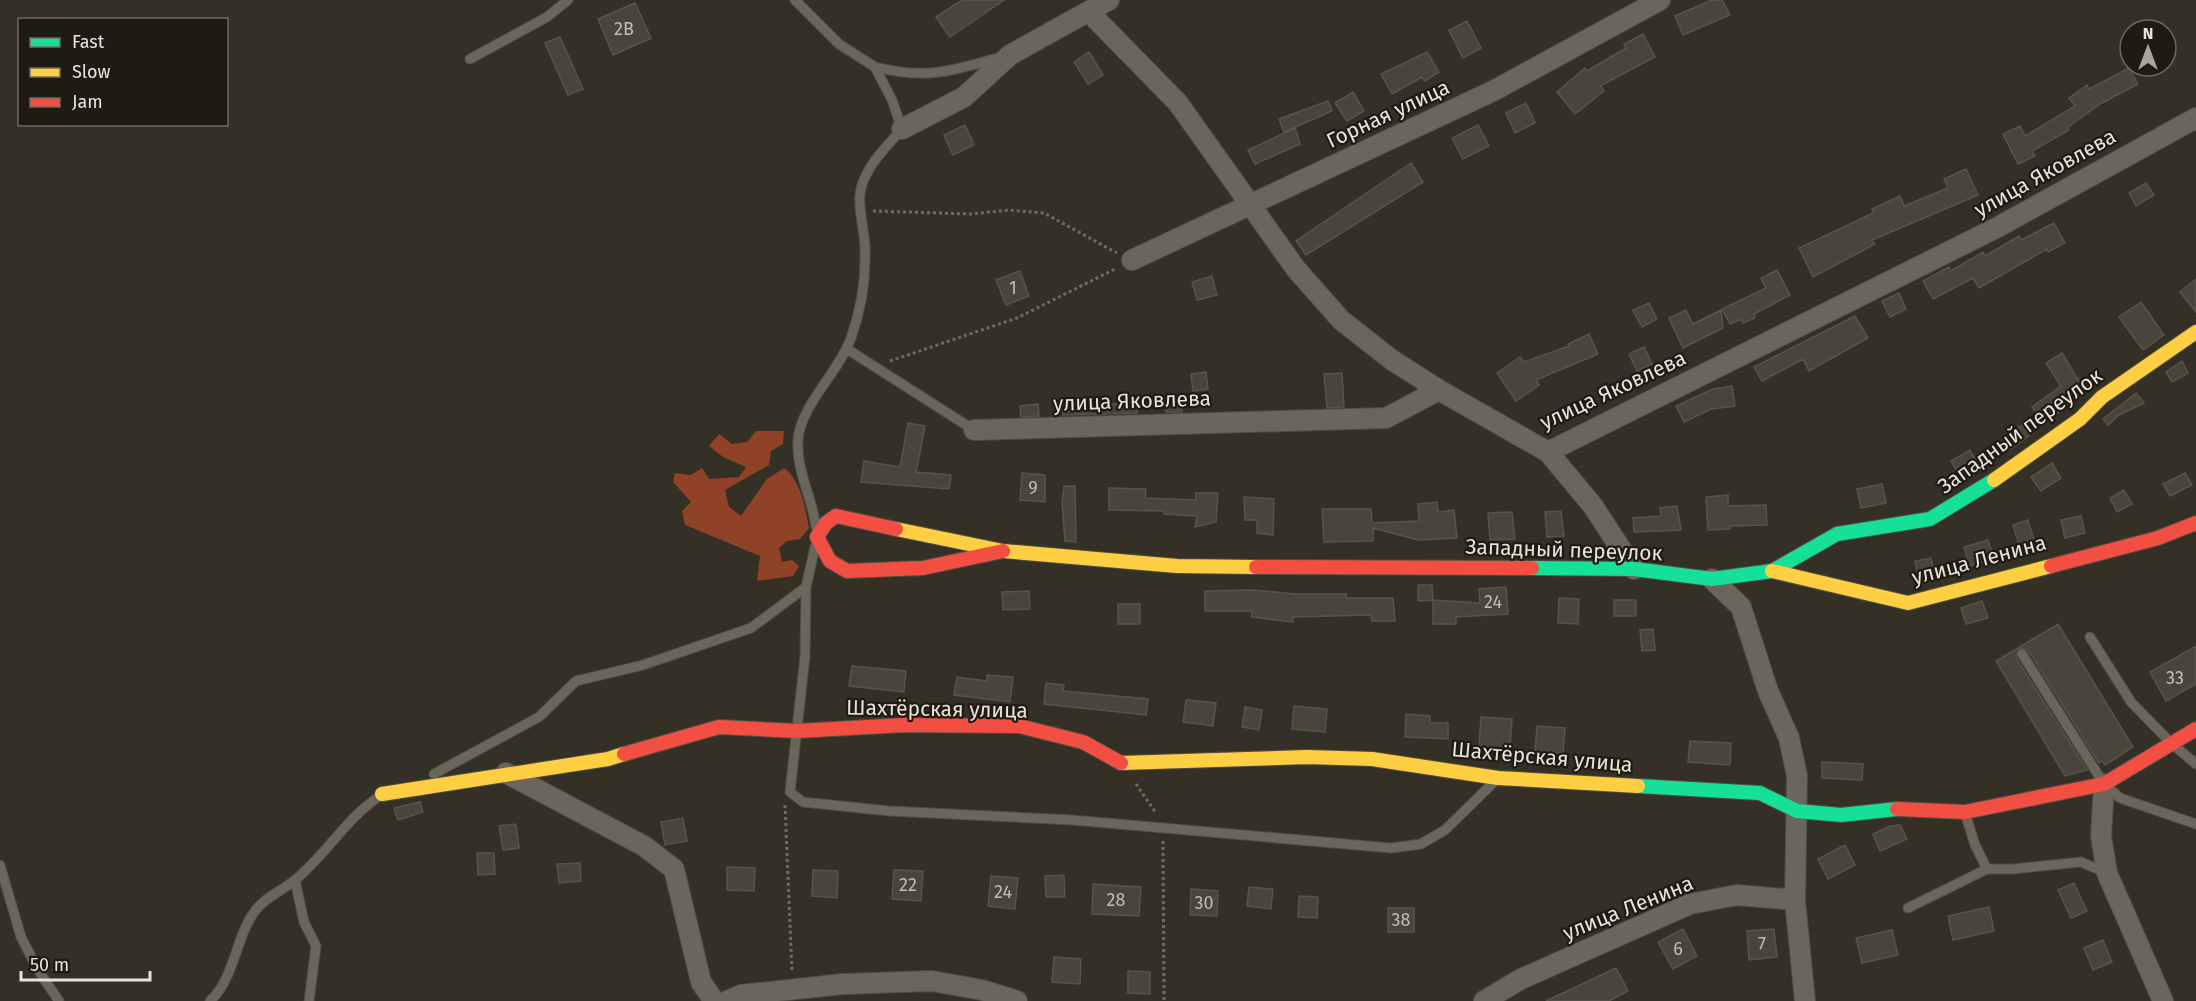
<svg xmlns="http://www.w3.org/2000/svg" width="2196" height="1001" viewBox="0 0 2196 1001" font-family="'Fira Sans',sans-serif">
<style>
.forest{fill:#904229}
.building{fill:#48453c;stroke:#57544b;stroke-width:1.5}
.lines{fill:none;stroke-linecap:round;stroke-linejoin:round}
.lane-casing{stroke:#514d43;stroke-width:11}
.street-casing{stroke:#514d43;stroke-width:22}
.fast-casing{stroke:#514d43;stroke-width:16}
.slow-casing{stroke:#514d43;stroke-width:16}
.jam-casing{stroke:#514d43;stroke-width:16}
.path{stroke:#6e6b62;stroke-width:3;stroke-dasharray:3 3;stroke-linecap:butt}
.lane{stroke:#6a665c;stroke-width:9}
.street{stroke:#6a665c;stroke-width:20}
.fast{stroke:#16e098;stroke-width:14}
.slow{stroke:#ffcf43;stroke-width:14}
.jam{stroke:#f24e42;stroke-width:14}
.labels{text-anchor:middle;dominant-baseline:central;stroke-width:4.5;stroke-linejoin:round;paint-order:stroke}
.number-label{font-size:18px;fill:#c2bcb1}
.street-label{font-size:21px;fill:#eae4d8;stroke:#1f1b12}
</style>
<rect width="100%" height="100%" fill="#353025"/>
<path class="forest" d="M756,431H784L783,444L771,451L769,465L725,490L729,507L741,516L767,479L784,468C801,480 805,508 809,528L800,539L787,541L779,548L782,562L792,560L799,566L793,576L757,581L760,556L685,525L682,511L691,502L673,482L675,473L691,475L702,468L709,479L739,477L746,467L723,457L709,446L719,434L732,444L747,442Z"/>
<path class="building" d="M962,0H1004L950,37L936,17Z
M1712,0H1722L1730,15L1683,35L1675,16Z
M635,3L651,38L613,55L598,19Z
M1467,21L1481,48L1463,58L1449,30Z
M1643,34L1655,57L1600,86L1604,91L1575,114L1557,92L1585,68L1587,71L1626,48L1624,44Z
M560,37L583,89L568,95L545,43Z
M1089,52L1103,75L1088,84L1074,62Z
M1427,52L1439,72L1425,81L1422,77L1392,94L1381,74Z
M2129,68L2138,84L2100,104L2068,127L2069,130L2032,151L2035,156L2018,164L2003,134L2020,126L2025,136L2075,106L2069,98L2087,85L2089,89Z
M1353,92L1364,111L1347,121L1335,103Z
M1328,101L1332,111L1284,132L1279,119Z
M1526,103L1535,123L1515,133L1506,113Z
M965,125L974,145L953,155L944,135Z
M1478,125L1489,146L1463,159L1452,138Z
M1295,128L1300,144L1255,164L1248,150Z
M1411,163L1423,182L1306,255L1296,241Z
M1966,169L1978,195L1872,240L1875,244L1813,277L1799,248L1873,213L1872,209L1900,196L1904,206L1948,188L1944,179Z
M2146,183L2154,195L2136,206L2129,193Z
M2054,223L2065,243L2048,252L2047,249L1979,288L1973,278L1933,299L1923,281L1949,267L1951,271L1983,252L1985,256L2019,236L2021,240Z
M1777,270L1790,295L1754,314L1755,318L1743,323L1742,319L1730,324L1722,309L1766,288L1761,278Z
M1020,271L1029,296L1006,305L996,280Z
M1212,276L1217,295L1197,300L1192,282Z
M2196,279V312L2180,292Z
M1899,293L1906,309L1890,317L1882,301Z
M2141,302L2164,335L2143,350L2119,317Z
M1649,303L1657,319L1642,327L1633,310Z
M1686,310L1693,324L1721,310L1723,328L1683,348L1669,318Z
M1855,316L1868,338L1809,371L1803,359L1762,381L1754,367Z
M1589,334L1598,354L1536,380L1539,385L1516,401L1497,373L1520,357L1524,362L1569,346L1568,344Z
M1644,347L1652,364L1637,371L1629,354Z
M2062,353L2085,391L2044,424L2032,407L2061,386L2046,363Z
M2182,361L2188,373L2172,382L2166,372Z
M1206,372L1208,389L1193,391L1191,374Z
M1342,373L1344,407L1327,408L1324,374Z
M1732,386L1735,406L1711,409L1684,422L1676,406L1713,389Z
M2136,393L2144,403L2119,415L2108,425L2103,419Z
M1181,396L1182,412H1166L1165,398Z
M1038,404L1039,416L1021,417L1020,406Z
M1098,404H1137V413L1063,415V405Z
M908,423L925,426L916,472L951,475L949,489L861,482L864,461L900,467Z
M2022,425L2030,435L2011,449L2003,438Z
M1970,450L1981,470L1963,481L1951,461Z
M2052,463L2061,478L2041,491L2031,477Z
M1022,473L1045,475V502L1020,500Z
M2185,473L2192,485L2170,496L2163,484Z
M1882,484L1886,503L1861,508L1857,489Z
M1064,486H1075L1076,542L1065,541L1062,502Z
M1109,488L1146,489L1145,498L1196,500V493H1218L1216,522L1195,527L1197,516L1164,514V511L1109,510Z
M2124,490L2132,504L2117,512L2110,498Z
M1728,495V506L1766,505L1767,525L1730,526V529L1708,530L1706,497Z
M1244,497L1274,499L1273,535L1257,533V520H1245Z
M1437,502L1438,512L1454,510L1457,538L1418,540L1373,528V541L1324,542L1322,509H1371L1372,523L1419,521L1418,504Z
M1677,506L1681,530L1634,532L1633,518L1661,516L1660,508Z
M1561,511L1564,536L1547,537L1545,512Z
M1512,512L1515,539L1490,540L1488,513Z
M2081,516L2085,533L2065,538L2061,520Z
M2028,520L2036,547L2021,551L2013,525Z
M1988,540L1994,559L1969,566L1964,547Z
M1931,558L1935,577L1919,580L1915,561Z
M1418,585H1432L1433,600L1418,601Z
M1506,587L1508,614L1456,617V624H1433V600L1480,603L1479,589Z
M1254,590L1294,594H1346V598H1393L1395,621H1372L1371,615L1293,617V622L1252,617V611H1205V591Z
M1029,591L1030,609L1003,610L1002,592Z
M1559,598L1579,599L1578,624L1558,623Z
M1614,600H1636V616H1614Z
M1982,601L1988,618L1966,624L1961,608Z
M1118,604H1140V624H1118Z
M2058,624L2133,747L2105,765L2102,761L2099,763L2028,650L2019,648L2016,658L2087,770L2065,776L1996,661Z
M1653,629L1655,650L1642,651L1640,630Z
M2196,646V684L2166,701L2150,672Z
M852,666L906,671L904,692L849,686Z
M987,675L1013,677L1010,702L954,695L957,677L987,681Z
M1046,683L1064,685L1063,691L1148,699L1146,715L1044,704Z
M1186,700L1216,703L1213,726L1183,722Z
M1294,706L1327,709L1325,732L1292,729Z
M1245,707L1262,710L1259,730L1242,727Z
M1406,714L1430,716V723H1448V739L1405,737Z
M1481,717L1512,719L1510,749L1479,747Z
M1537,726L1565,728L1563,753L1535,751Z
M1690,741L1731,743L1730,765L1688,762Z
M1822,762L1863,764L1862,780L1822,778Z
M420,802L423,812L398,820L394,808Z
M683,818L687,841L665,845L661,822Z
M516,824L519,848L503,850L499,826Z
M1900,825L1907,839L1880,851L1873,834L1890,826Z
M1845,845L1855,865L1828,879L1818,859Z
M477,853H494L495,874L478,875Z
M580,863L581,881L559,883L557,864Z
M727,867L755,868L754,891L727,890Z
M813,870L838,871L837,898L812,896Z
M894,870L923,871L921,901L892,899Z
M1064,875L1065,897H1046L1045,876Z
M991,876L1018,878L1015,909L988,906Z
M2074,883L2087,911L2071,918L2058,890Z
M1093,884L1141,887L1139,916L1092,914Z
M1249,887L1273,889L1271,909L1247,906Z
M1191,889L1218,891L1217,916L1190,915Z
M1299,896L1318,897L1317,918L1298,917Z
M1989,907L1994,931L1953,940L1948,916Z
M1388,908H1414V932H1388Z
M1683,929L1697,956L1673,969L1658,942Z
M1774,929L1777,957L1749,960L1747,931Z
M1892,930L1898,955L1862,963L1856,938Z
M2103,940L2112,962L2093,970L2084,948Z
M1054,957L1081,959L1080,984L1052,982Z
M1616,968L1628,991L1609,1001H1546Z
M1128,971L1150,972V994L1128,993Z"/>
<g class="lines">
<defs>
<path id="lane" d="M795,0L839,44L875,67L892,100L902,129C886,147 863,169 860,194C858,211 865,231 865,249C866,279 861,310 851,338C839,372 801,405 798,439C796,472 812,496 816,527
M470,59L547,17L568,0
M875,67C926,80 952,71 1001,57
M847,349L974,430
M806,587L805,656L790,792L803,802L889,811L1072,820L1391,848L1421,844L1445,830L1494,782
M2090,637L2131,702L2171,743L2196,764
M2022,654L2104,784L2120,798L2196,824
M434,774L539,717L576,681L643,665L751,628L806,587L815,547
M1966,816L1975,845L1987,869
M0,865L21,937L38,970L59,1001
M295,880L304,922L316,946L309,1001
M1908,908L1987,869H2013L2081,862L2107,873
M210,1001C235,978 235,938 255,911C265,897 282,891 295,880C326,855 346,818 380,796"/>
<path id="street" d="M1089,12L1178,103L1296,269L1341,320L1392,360L1439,390
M902,129L964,97L1010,55L1109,0
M1132,260L1493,91L1660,0
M974,430L1386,418L1439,390L1548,452L1998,227L2196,118
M1548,452L1593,506L1634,569
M1712,579L1741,607L1768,691L1789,738L1797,776L1795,900L1805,1001
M506,773L644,846L674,869L701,982L714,1001
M2104,784L2101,836L2107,873L2163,1001
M727,1001L741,995L843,984L932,981L982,990L1017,1001
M1484,1001L1521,979L1690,904L1737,895L1795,900"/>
<path id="fast" d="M1532,568L1634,569L1712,579L1772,571L1837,534L1930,519L1994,480
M1638,786L1760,793L1797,811L1841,815L1897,809"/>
<path id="slow" d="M1994,480L2080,419L2102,397L2196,332
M896,529L1003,551L1177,566L1256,567
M1772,571L1908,603L2051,566
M1121,763L1307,757L1372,759L1498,778L1638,786
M382,794L608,759L624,754"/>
<path id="jam" d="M896,529L836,516L826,523L817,537L830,561L847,571L923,568L1003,551
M2051,566L2158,538L2196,523
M1256,567L1532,568
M624,754L719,727L797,731L904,725L1019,726L1083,742L1121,763
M1897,809L1965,812L2104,784L2196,729"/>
</defs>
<use href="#lane" class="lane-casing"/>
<use href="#street" class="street-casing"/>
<use href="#fast" class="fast-casing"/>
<use href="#slow" class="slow-casing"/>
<use href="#jam" class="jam-casing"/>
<path class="path" d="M873,211L971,214L1009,210L1044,213L1117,253
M890,361L1017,318L1117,268
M1136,784L1156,813
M785,805L792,972
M1163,841L1164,1001"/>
<use href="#lane" class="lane"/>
<use href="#street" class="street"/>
<use href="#fast" class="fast"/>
<use href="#slow" class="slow"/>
<use href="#jam" class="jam"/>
</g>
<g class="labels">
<g class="number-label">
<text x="624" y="29">2В</text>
<text x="1013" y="288">1</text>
<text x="1033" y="488">9</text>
<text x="1493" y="602">24</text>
<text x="2175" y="678">33</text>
<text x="908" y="885">22</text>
<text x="1003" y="892">24</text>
<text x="1116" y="900">28</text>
<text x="1204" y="903">30</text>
<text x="1401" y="920">38</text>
<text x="1762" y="944">7</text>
<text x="1678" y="949">6</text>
</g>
<g class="street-label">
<text transform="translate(1388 114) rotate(-25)">Горная улица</text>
<text transform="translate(2045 173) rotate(-29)">улица Яковлева</text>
<text transform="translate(1613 390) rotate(-25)">улица Яковлева</text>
<text transform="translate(1132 401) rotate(-2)">улица Яковлева</text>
<text transform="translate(2020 431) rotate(-36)">Западный переулок</text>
<text transform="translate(1564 550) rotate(2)">Западный переулок</text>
<text transform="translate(1979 560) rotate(-15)">улица Ленина</text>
<text transform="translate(937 709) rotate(1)">Шахтёрская улица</text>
<text transform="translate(1542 757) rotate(5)">Шахтёрская улица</text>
<text transform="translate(1628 908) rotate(-22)">улица Ленина</text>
</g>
</g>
<rect x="18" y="18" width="210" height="108" fill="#1f1b12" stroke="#706b61" stroke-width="1.5"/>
<rect x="30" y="38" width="30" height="9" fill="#16e098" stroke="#706b61" stroke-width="1.5"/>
<text x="72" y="48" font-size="18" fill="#eae4d8">Fast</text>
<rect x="30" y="68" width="30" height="9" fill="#ffcf43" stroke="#706b61" stroke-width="1.5"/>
<text x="72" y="78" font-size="18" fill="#eae4d8">Slow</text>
<rect x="30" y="98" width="30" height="9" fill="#f24e42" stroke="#706b61" stroke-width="1.5"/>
<text x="72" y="108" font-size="18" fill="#eae4d8">Jam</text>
<g transform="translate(2148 48)"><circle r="28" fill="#1f1b12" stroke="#706b61" stroke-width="1.5"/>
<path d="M0-4.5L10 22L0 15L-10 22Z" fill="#aba599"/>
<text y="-9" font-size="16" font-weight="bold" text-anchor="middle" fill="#eae4d8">N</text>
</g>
<path d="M21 971v9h129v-9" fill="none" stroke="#eae4d8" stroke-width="3"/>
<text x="30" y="971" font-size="18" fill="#eae4d8" stroke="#1f1b12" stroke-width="4.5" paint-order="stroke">50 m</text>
</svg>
